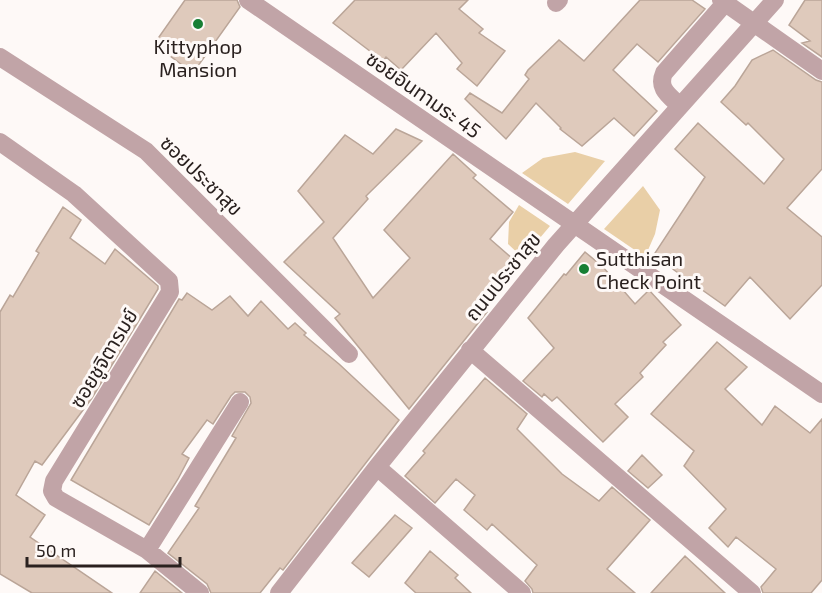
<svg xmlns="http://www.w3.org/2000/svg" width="822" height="593" viewBox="0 0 822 593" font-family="'Exo 2','Noto Sans Thai',sans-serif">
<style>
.green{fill:#e9cfa7}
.building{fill:#dfcabc;stroke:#baa598;stroke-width:1.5}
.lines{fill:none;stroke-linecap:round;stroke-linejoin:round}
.minor{stroke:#c1a4a7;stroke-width:18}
.poi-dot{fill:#177f34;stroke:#fef9f7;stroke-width:2}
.labels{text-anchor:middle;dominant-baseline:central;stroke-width:6;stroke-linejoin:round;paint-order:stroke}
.poi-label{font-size:20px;fill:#2a211f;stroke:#fef9f7}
.street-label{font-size:20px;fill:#2a211f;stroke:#fef9f7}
</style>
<rect width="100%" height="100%" fill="#fef9f7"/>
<path class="green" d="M575,152L605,161L568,204L522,173L543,158Z
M643,186L660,210L655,234L645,257L604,229Z
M519,205L550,226L523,258L508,244L509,222Z"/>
<path class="building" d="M185,0H237L240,7L193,73L154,44Z
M355,0H468L459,9L483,29L479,33L505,51L477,86L457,69L462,63L436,33L401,70L386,57L383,61L333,23Z
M640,0H692L705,9L658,62L637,44L613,70L657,111L634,136L614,118L582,146L560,129L561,128L536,103L506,139L465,99L470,93L502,113L529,79L525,75L528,70L559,40L584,61Z
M805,0H822V57L802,43L810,41L789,25Z
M773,50L816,80L822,82V169L787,208L822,237V285L790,319L750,277L725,306L674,270L655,253L705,177L675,149L698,123L764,184L784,159L748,123L746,125L721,102L735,86L752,60Z
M396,129L422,141L366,196L368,199L333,238L373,298L410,258L384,230L453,154L476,175L473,178L513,212L490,239L521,266L484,309L487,312L409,409L335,318L340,314L284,262L324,222L298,191L345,135L373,154Z
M63,207L81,220L70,238L105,264L115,249L158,286V289L92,398L42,465L35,461L16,495L45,515L30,537L112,593H32L0,574V312L10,295L13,297L39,253L36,251Z
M585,252L603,267L635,304L649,290L681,325L663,342L666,345L640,373L643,377L615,404L628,417L603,442L557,397L552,401L544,394L542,397L523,381L554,348L528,318L564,274L566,275Z
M187,293L212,310L230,296L248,316L261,301L288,329L295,323L306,333L304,335L339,364L399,420L283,570L280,568L260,593H211L207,584L168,553L199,508L195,506L236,438L232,436L251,403L250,397L245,392H235L231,396L213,424L207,420L182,454L189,458L178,479L149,525L71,480L179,299L182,300Z
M717,342L747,367L725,389L762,425L775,406L810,433L822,419V580L811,593H763L761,587L776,569L736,537L728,547L709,528L726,509L684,466L694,451L651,414Z
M485,378L527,414L517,429L562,474L599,501L612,487L650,520L607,569L635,593H533L532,589L525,581L537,565L492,524L487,530L464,510L475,495L456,479L435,503L405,476L425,453L423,451Z
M642,455L662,475L648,488L628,471Z
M395,515L412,528L369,577L352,563Z
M430,551L458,575L455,578L471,593H416L405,583Z
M685,556L725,593H651Z
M155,571L182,593H140Z"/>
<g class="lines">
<path class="minor" d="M248,0L822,394
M721,0L822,71
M556,3L559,0
M0,57L146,151L349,354
M680,106C670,96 657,89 664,73L725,3
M0,142L74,194L169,281L170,292L54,481L52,491L56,498L147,550L200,593
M470,350L752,593
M377,467L522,593
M147,550L240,402
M279,593L377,467L556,245L775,0"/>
</g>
<g class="poi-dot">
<circle cx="198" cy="24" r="6"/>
<circle cx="584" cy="269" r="6"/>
</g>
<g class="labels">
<g class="poi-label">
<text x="198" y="46">Kittyphop<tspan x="198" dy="23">Mansion</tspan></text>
<text x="596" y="258" text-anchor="start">Sutthisan<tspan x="596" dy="23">Check Point</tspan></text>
</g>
<g class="street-label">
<text transform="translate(424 94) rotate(35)">ซอยอินทามระ 45</text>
<text transform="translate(202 175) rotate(44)">ซอยประชาสุข</text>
<text transform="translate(502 276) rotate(-51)">ถนนประชาสุข</text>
<text transform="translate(103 358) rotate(-59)">ซอยชูจิตารมย์</text>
</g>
</g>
<path d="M27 557v9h153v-9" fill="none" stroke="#2a211f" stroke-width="3"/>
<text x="36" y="557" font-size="18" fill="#2a211f" stroke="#fef9f7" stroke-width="4.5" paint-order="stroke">50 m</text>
</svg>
